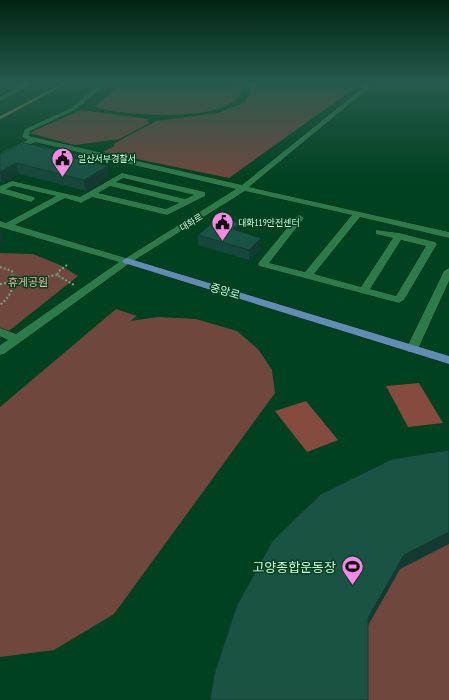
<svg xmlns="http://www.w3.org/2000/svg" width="449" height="700" viewBox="0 0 449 700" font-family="'PT Sans Narrow','Noto Sans KR',sans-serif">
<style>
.green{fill:#70473d}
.forest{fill:#844b3e}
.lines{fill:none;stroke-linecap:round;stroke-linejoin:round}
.stream{stroke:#938147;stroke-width:2.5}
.minor-casing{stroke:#0a2313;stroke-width:1}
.major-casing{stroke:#0a2313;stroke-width:1}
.path{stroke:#73a586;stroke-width:2;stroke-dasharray:2 2;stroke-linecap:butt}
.minor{fill:#2c7b4a;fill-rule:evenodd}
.major{fill:#618db4;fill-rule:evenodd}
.wall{fill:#16473a}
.shaded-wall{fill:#123a30}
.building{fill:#195344;stroke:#123a30}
.labels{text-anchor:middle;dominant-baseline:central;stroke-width:3;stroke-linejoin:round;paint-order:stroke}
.far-poi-label{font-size:9px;fill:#d5fade;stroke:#00411f;text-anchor:start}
.far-street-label{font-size:9px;fill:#d5fade;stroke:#00411f}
.park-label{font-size:11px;fill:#f7af9e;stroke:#00411f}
.street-label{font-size:11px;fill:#d5fade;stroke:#00411f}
.near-poi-label{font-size:13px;fill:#d5fade;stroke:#00411f;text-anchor:end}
</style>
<rect width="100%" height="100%" fill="#00411f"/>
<path class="green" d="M122,82H219L240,85L243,89C233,125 123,116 95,107Z
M269,82H363L229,178L103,152L114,146L115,143L156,121L218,113L245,102L254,84Z
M81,110L149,119L148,124L119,139L75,145L29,133Z
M0,253L33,254L60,265L78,276L0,338Z
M116,309L137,316L130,321L158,317L196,319L237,331L258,349L272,370L275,393L114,614L54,650L0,657V407Z
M449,463V700H212Z"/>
<path class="forest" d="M419,383L443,423L408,427L386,386Z
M306,401L338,440L307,452L275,411Z"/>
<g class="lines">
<path class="stream" d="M0,118L67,82"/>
<defs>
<path id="minor" d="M26,82H32L25,88L0,101V97Z
M103,82H109L75,110L30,131L29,136L242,185L370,82H376L249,187L449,232V238L360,217L314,274L361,287L393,238L376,234V230L399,233L435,242L437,244L404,300L399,303L259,266L258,264L259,262L297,216L300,215L304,218L269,263L305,272L352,215L245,191L130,263L4,354L0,355V345L8,340L0,336V328L16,334L119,262L0,227V221L6,223L56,196L13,186L6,189L34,197L35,199L31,202L0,193V186L12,181L80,197L122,173L205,192V196L167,215L92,197L81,203L65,198L15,225L126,258L236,189L35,142L0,158V153L28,140L22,137L25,129L71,108ZM123,178L194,195L185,199L116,182ZM110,186L179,203L166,209L98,193ZM401,240L426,246L396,296L370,289Z
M449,268V281L418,349L416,352H408L406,349L444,271Z"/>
<path id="major" d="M127,258L449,356V364L124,263L122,261Z"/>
</defs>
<use href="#minor" class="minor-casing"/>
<use href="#major" class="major-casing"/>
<path class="path" d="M67,265L59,271L57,275L74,285
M0,267L12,271C15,286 12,295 0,305
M0,284L57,275"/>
<use href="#minor" class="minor"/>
<use href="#major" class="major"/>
</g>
<path class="wall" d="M440,82H449V86L440,85Z
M0,154L78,155V159L109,177L86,191L19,174L2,183L0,182Z
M240,231L261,238V248L249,260L198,245V235Z"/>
<path class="shaded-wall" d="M78,155L79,166L73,158Z
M16,163L19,174L2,183L0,172Z
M108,166L109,177L86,191L84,180Z
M240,223V233L233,229Z
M1,230L4,242L0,245V231Z
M261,238V248L249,260V250Z
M449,532V544L400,569L365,631L368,618L404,555Z"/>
<path class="building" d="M24,143L78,155L73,158L108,166L84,180L16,163L0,172V154Z
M218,218L240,223L233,229L261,238L249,250L198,235Z
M449,450V532L404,555L368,618V700H210L214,675L237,605L273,540L321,494L392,459Z"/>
<linearGradient id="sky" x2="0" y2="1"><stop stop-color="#002411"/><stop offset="0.46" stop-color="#265a4d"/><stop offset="1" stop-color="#265a4d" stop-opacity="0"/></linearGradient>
<rect width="449" height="180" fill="url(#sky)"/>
<defs>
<symbol id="civic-pin" viewBox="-11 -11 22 30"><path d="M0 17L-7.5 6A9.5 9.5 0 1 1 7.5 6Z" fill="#f987e8" stroke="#00411f"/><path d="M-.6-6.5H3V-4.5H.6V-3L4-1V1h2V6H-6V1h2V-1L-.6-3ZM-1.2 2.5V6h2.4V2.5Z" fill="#111"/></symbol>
<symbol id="stadium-pin" viewBox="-11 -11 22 30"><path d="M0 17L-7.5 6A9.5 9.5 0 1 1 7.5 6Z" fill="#f987e8" stroke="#00411f"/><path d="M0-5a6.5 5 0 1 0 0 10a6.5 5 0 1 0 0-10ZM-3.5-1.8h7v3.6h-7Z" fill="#111"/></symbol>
</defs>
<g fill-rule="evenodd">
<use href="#civic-pin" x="50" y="146" width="25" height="34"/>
<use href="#civic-pin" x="210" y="210" width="25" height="34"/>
<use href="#stadium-pin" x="340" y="554" width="25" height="34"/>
</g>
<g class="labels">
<g class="far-poi-label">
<text x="78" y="158">일산서부경찰서</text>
<text x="238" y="222">대화119안전센터</text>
</g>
<g class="far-street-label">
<text transform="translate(191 222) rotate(-31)">대화로</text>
</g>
<g class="park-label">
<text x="28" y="282">휴게공원</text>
</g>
<g class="street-label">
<text transform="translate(225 291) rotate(17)">중앙로</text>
</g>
<g class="near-poi-label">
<text x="336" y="567">고양종합운동장</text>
</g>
</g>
</svg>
